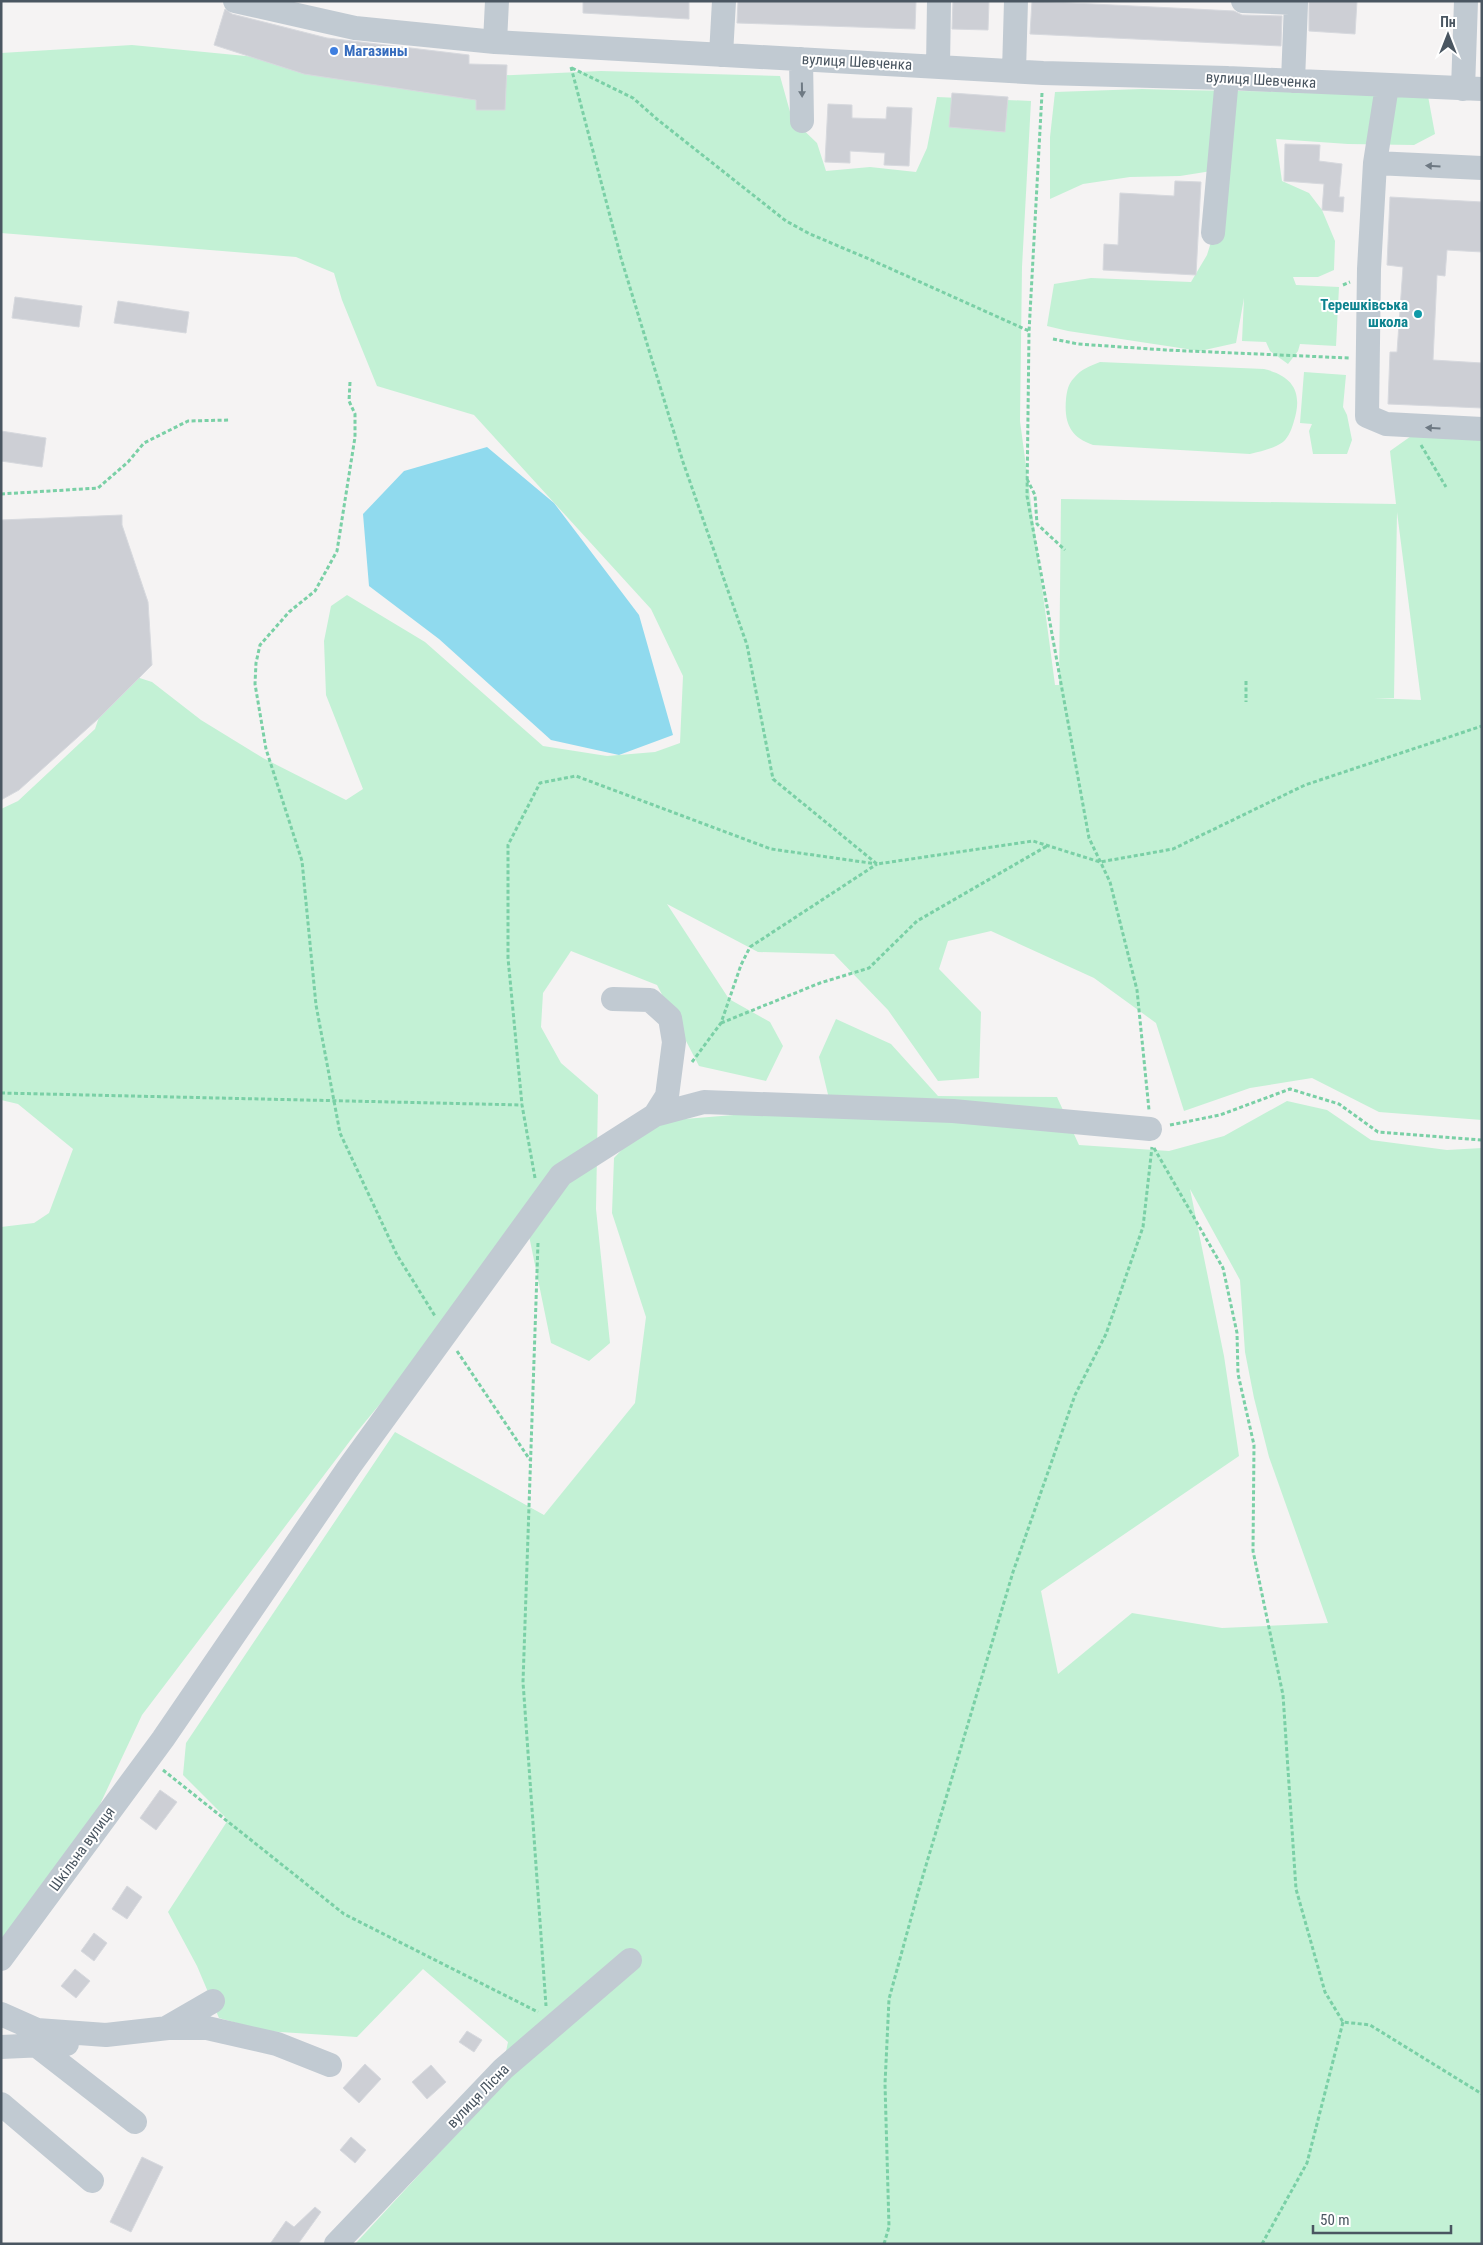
<svg xmlns="http://www.w3.org/2000/svg" width="1483" height="2245" viewBox="0 0 1483 2245" font-family="'Roboto Condensed',sans-serif">
<style>
.green{fill:#c3f1d5;fill-rule:evenodd}
.water{fill:#90daee}
.building{fill:#cdcfd5;stroke:#d7d9de}
.lines{fill:none;stroke-linecap:round;stroke-linejoin:round}
.path{stroke:#7ad0a6;stroke-width:3;stroke-dasharray:4 2.5;stroke-linecap:butt}
.minor{stroke:#c1cad2;stroke-width:24}
.oneway{fill:#6e7983}
.shop-dot{fill:#3f7fe0;stroke:#fff;stroke-width:2}
.culture-dot{fill:#0f9aa8;stroke:#fff;stroke-width:2}
.labels{text-anchor:middle;dominant-baseline:central;stroke-width:4;stroke-linejoin:round;paint-order:stroke}
.shop-label{font-size:15px;font-weight:bold;fill:#366cbe;stroke:#fff;text-anchor:start}
.street-label{font-size:15px;fill:#4a5661;stroke:#fff}
.culture-label{font-size:15px;font-weight:bold;fill:#0d838f;stroke:#fff;text-anchor:end}
</style>
<rect width="100%" height="100%" fill="#f5f3f3"/>
<path class="green" d="M132,45L359,67L423,79L601,71L780,76L792,119L817,143L826,171L870,167L916,172L927,148L937,97L1031,101L1022,267L1020,421L1055,685H1059L1061,499L1396,504L1390,451L1414,434L1482,437V1120L1379,1112L1312,1078L1250,1088L1184,1111L1156,1023L1094,978L991,931L948,941L939,969L981,1012L979,1078L938,1081L888,1010L834,954L758,952L667,904L729,999L770,1022L783,1046L766,1081L699,1066L657,985L571,951L543,993L541,1027L561,1063L598,1095L596,1209L610,1343L589,1361L551,1343L527,1226L356,1433L142,1715L80,1847L1,1950V1227L34,1223L49,1213L73,1149L18,1104L1,1100V809L18,801L95,729L115,670L152,682L201,720L263,758L346,800L363,789L326,695L324,641L331,606L347,595L425,642L543,746L607,756L655,752L680,743L683,676L651,609L474,415L377,386L342,300L334,273L296,257L1,233V53ZM1397,512L1421,700L1374,698H1394Z
M1142,89C1237,92 1332,91 1428,96L1435,134L1414,145L1348,144L1276,139L1282,181L1309,193L1322,210L1335,241L1334,270L1318,277H1293L1296,285L1339,287L1336,346L1300,344L1298,351L1288,364L1270,351L1266,342L1242,341L1244,298L1236,343L1200,351L1068,331L1047,326L1054,284L1091,278L1191,282L1207,255L1226,194L1224,169L1180,176L1130,177L1083,184L1050,199V137L1055,92Z
M1100,362L1264,369C1293,376 1303,392 1294,421C1292,428 1289,437 1283,442C1273,449 1262,451 1250,454L1093,445C1070,437 1064,423 1066,399C1067,391 1068,384 1074,378C1081,369 1090,366 1100,362Z
M1304,372L1346,375L1343,407L1347,415L1352,440L1347,454H1313L1309,431L1312,424L1300,423Z
M836,1019L891,1044L938,1096L1057,1097L1079,1145L1169,1151L1224,1136L1287,1101L1327,1110L1371,1140L1447,1150L1482,1148V2244H355L498,2089L508,2042L423,1969L357,2037L265,2031L219,2018L197,1966L168,1912L228,1820L183,1775L186,1743L395,1432L544,1515L635,1403L646,1317L612,1213L614,1158L648,1122L831,1107L819,1057ZM1190,1189L1240,1280L1245,1352L1254,1398L1269,1457L1328,1623L1222,1628L1132,1613L1058,1674L1041,1591L1239,1456L1224,1356Z"/>
<path class="water" d="M487,447L554,503L639,615L673,735L619,755L551,740L439,639L369,586L363,514L404,471Z"/>
<path class="building" d="M583,1H689V19L583,13Z
M738,1H916L915,29L737,23Z
M953,1H989L988,30L952,29Z
M1032,1L1234,11L1242,15L1282,16L1281,46L1030,34Z
M1309,1H1357L1355,34L1309,31Z
M225,9L232,14L327,38L469,55V64L507,65L505,110H476V100L304,74L214,45Z
M952,93L1008,97L1005,132L949,127Z
M828,104L852,105V118L886,119L887,107L912,108L909,166L884,165L885,153L850,151V163L825,162Z
M1285,144L1320,145L1319,161L1342,164L1339,197H1344L1343,212L1322,210L1324,184L1284,181Z
M1175,181L1201,182L1196,275L1103,270L1104,244L1118,245L1120,193L1174,196Z
M1390,197L1482,202V252L1447,250L1445,276L1437,275L1433,360L1482,363V408L1388,404L1390,352H1397L1403,267L1387,265Z
M15,297L82,306L79,327L12,318Z
M118,301L189,312L186,333L114,323Z
M1,431L46,438L42,467L1,461Z
M122,515V525L148,602L152,665L98,719L19,790L1,800V520Z
M160,1790L177,1802L156,1830L140,1818Z
M127,1886L142,1897L127,1919L112,1909Z
M94,1933L107,1943L94,1961L81,1951Z
M75,1969L90,1981L76,1998L61,1986Z
M467,2031L482,2040L474,2052L459,2042Z
M365,2064L381,2079L359,2103L343,2088Z
M431,2065L446,2082L427,2099L412,2082Z
M351,2137L366,2150L355,2163L340,2150Z
M142,2157L163,2167L131,2232L110,2222Z
M315,2207L321,2212L298,2244H270L286,2221L294,2227Z"/>
<g class="lines">
<path class="path" d="M571,67L621,258L683,462L747,645L773,779L877,864L1033,841L1100,862L1173,849L1305,785L1482,726
M572,68L633,98L658,120L786,221L810,234L869,259L1029,331
M1042,93L1029,332L1027,496L1089,838L1110,882L1137,990L1149,1110
M1343,285L1350,282
M1053,339L1078,344L1166,350L1349,358
M350,382L349,401L355,414V437L337,551L315,591L289,612L260,645L256,663L255,684L266,749L302,861L316,1005L340,1133L397,1255L435,1316
M1421,445L1446,487
M1027,479L1035,495L1037,524L1065,550
M1,494L98,488L128,462L144,443L188,421L230,420
M1246,681V702
M721,1023L820,983L869,968L917,921L1047,846
M692,1062L721,1023L741,965L750,947L877,864
M1,1093L522,1105
M1170,1125L1220,1115L1290,1089L1339,1104L1378,1132L1482,1140
M1154,1148L1223,1268L1237,1333L1238,1374L1254,1445L1253,1551L1283,1695L1296,1889L1325,1992L1343,2022L1370,2025L1482,2094
M535,1178L522,1105L508,958V845L540,783L576,776L771,849L877,864
M538,1243L523,1682L546,2006
M457,1351L530,1460
M163,1770L344,1914L538,2012
M884,2244L889,2227L885,2084L889,1999L919,1889L1013,1572L1075,1395L1106,1334L1143,1227L1152,1147
M1262,2244L1307,2163L1343,2022"/>
<path class="minor" d="M235,1L355,28L495,42L1043,73L1227,78L1482,89
M1243,1L1296,3L1293,81
M495,42L497,1
M721,55L724,1
M801,59L802,121
M938,67L939,1
M1014,71L1016,1
M1387,86L1375,163L1369,269L1367,416L1386,424L1482,429
M1463,89L1466,1
M1375,163L1482,168
M1213,233L1227,78
M613,999L650,1000L670,1018L674,1042L667,1096L655,1115L704,1102L953,1111L1150,1129
M1,1959L163,1739L349,1467L561,1175L655,1115
M1,2014L37,2030L106,2035L168,2028H207L277,2044L330,2065
M168,2027L213,2001
M32,2042L135,2122
M1,2047L67,2044
M1,2104L92,2181
M336,2244L503,2069L630,1960"/>
</g>
<defs><path id="oneway-solid" d="M-6-.8H1V-3.2L6.5 0L1 3.2V.8H-6Z" transform="scale(1.25)"/></defs>
<g class="oneway">
<use href="#oneway-solid" transform="translate(802 90) rotate(89)"/>
<use href="#oneway-solid" transform="translate(1433 166) rotate(-177)"/>
<use href="#oneway-solid" transform="translate(1433 428) rotate(-176)"/>
</g>
<circle class="shop-dot" cx="334" cy="51" r="5"/>
<circle class="culture-dot" cx="1418" cy="314" r="5"/>
<g class="labels">
<g class="shop-label">
<text x="344" y="51">Магазины</text>
</g>
<g class="street-label">
<text transform="translate(857 62) rotate(3)">вулиця Шевченка</text>
<text transform="translate(1261 80) rotate(3)">вулиця Шевченка</text>
<text transform="translate(82 1849) rotate(-54)">Шкільна вулиця</text>
<text transform="translate(478 2096) rotate(-46)">вулиця Лісна</text>
</g>
<g class="culture-label">
<text x="1408" y="305">Терешківська<tspan x="1408" dy="17">школа</tspan></text>
</g>
</g>
<rect width="1483" height="2245" fill="none" stroke="#4a5661" stroke-width="5"/>
<g transform="translate(1448 35)" stroke="#ffffff" stroke-width="4" paint-order="stroke">
<path d="M0-4L9 19L0 12L-9 19Z" fill="#4a5661"/>
<text y="-8" font-size="14" font-weight="bold" text-anchor="middle" fill="#4a5661">Пн</text>
</g>
<path d="M1313 2225v8h138v-8" fill="none" stroke="#4a5661" stroke-width="2.5"/>
<text x="1320" y="2225" font-size="15" fill="#4a5661" stroke="#ffffff" stroke-width="4" paint-order="stroke">50 m</text>
</svg>
